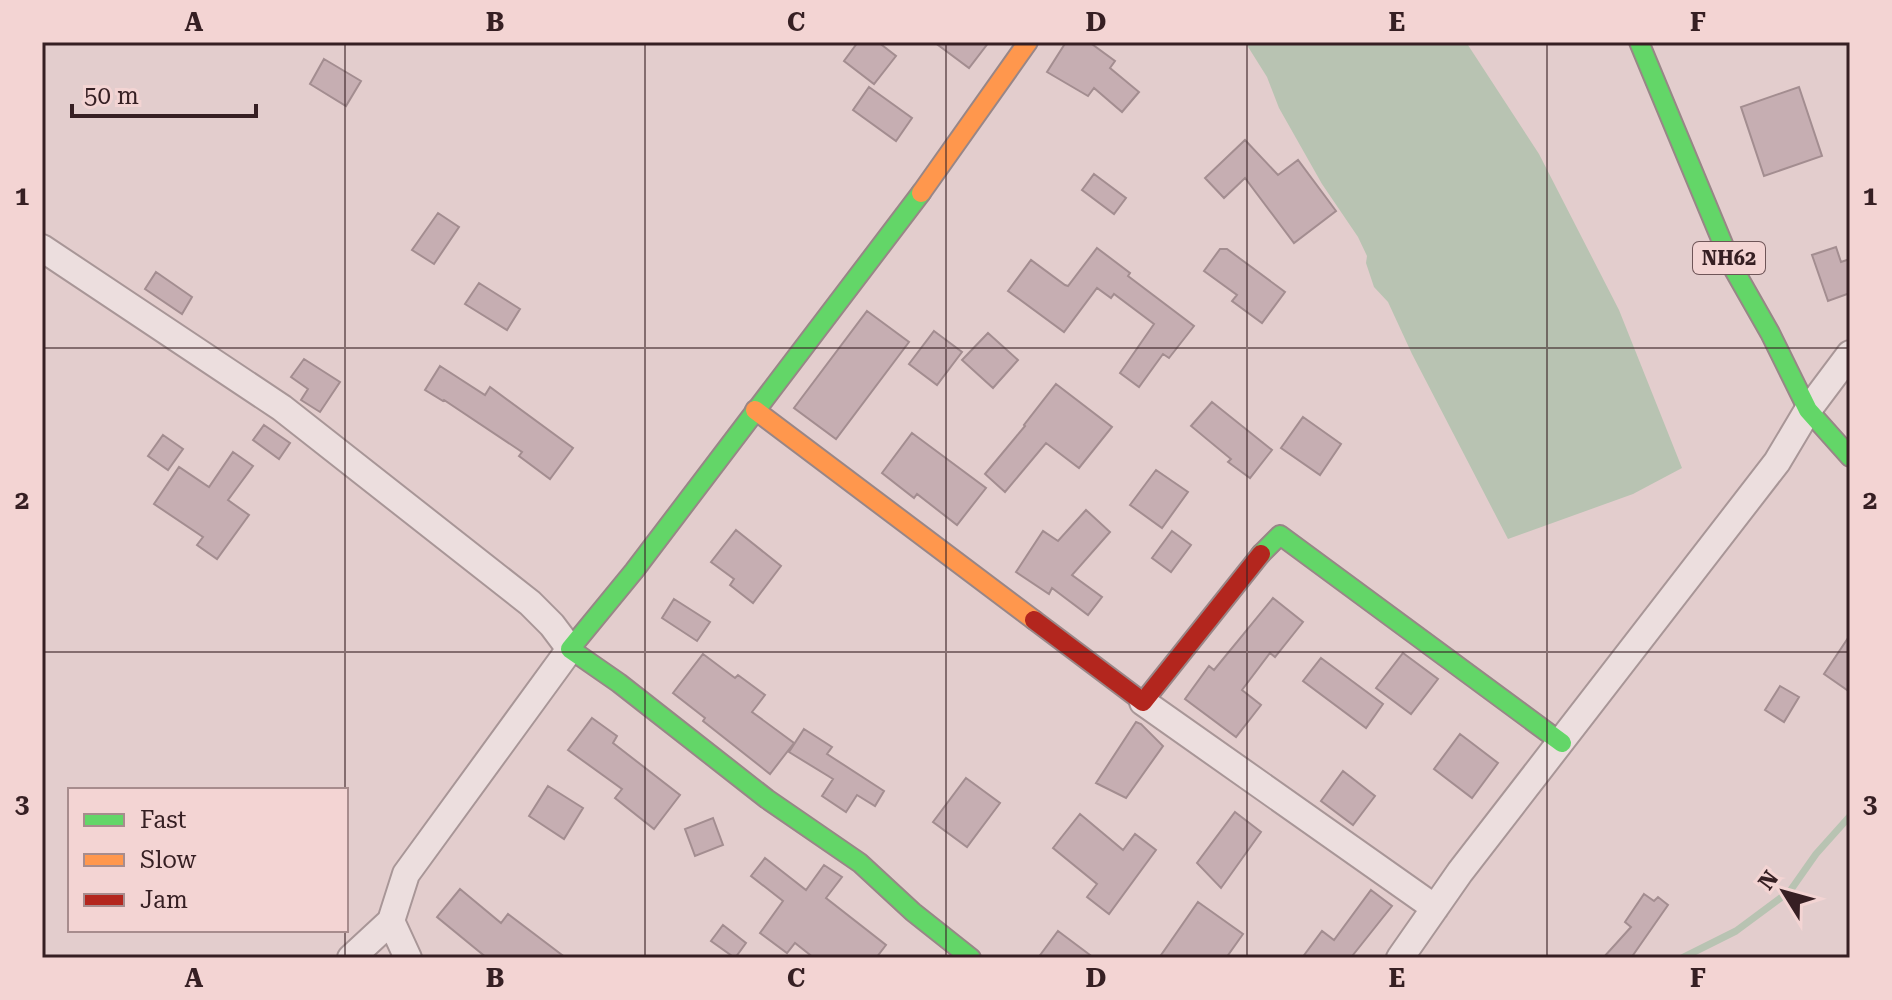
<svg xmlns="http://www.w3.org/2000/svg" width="1892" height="1000" viewBox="0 0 1892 1000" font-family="'Roboto Serif',serif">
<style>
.water{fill:#b8c3b2}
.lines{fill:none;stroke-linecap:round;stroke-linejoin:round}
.stream{stroke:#b8c3b2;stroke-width:7}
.building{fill:#c6aeb2;stroke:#a38d90;stroke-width:2}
.street-casing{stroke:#a89697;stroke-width:30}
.fast-casing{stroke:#988687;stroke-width:22}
.slow-casing{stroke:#988687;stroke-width:22}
.jam-casing{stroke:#988687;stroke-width:22}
.street{stroke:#ecdede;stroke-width:26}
.fast{stroke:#63d668;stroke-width:18}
.slow{stroke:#ff974d;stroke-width:18}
.jam{stroke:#b3261e;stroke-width:18}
.grid{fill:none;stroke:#361f23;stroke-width:2;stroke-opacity:0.55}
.labels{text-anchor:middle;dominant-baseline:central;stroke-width:7;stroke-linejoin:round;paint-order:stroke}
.shield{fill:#f3d4d3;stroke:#6f5558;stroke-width:2}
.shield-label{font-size:20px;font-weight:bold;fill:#361f23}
.neatline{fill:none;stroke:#361f23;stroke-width:3}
.grid-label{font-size:26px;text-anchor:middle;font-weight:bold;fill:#361f23}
</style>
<rect width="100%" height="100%" fill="#e3cdcd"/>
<path class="water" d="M1245,42H1466L1539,154L1619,310L1682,468L1633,494L1508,539L1412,354L1388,302L1374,287L1366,263L1367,256L1358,237L1322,184L1279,108L1267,77Z"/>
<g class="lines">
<path class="stream" d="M1682,958L1736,931L1790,891L1816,854L1850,816"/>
</g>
<path class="building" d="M858,42H878L896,56L874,84L844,61Z
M934,42H989L969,68Z
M1066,42H1089L1115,61L1110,68L1139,92L1122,112L1094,88L1088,96L1047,72Z
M324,59L361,81L346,106L310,84Z
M869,87L912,118L896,141L853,110Z
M1799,87L1822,156L1764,176L1741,107Z
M1245,140L1278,175L1298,160L1336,211L1294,243L1245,178L1224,198L1205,178Z
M1094,174L1126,198L1114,214L1082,190Z
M438,213L459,227L434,264L412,250Z
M1836,247L1841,262L1850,259V293L1828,301L1812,255Z
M1097,248L1130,273L1128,276L1194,326L1169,358L1163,354L1139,387L1120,373L1154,324L1114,294L1111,298L1097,288L1064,332L1008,291L1031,260L1065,285L1068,286Z
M1220,249H1227L1285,292L1262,323L1232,301L1237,295L1204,271Z
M156,272L192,297L182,314L145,289Z
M479,283L520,309L507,330L465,304Z
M867,311L909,342L836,439L794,408Z
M934,331L962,352L937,385L909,364Z
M988,333L1018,360L993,388L962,360Z
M304,359L340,382L320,412L301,400L308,389L291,377Z
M440,366L485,395L490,387L573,448L550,479L519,456L522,452L444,400L443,401L425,390Z
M1056,384L1112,427L1079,468L1046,443L1005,492L985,474L1025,426L1024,425Z
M1212,402L1272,450L1250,478L1228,462L1231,459L1191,426Z
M1303,417L1341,444L1320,475L1281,448Z
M264,425L290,443L279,459L253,440Z
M912,433L986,488L957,525L917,494L914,498L882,473Z
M163,435L183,449L168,470L148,456Z
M233,452L253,466L228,500L249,515L217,559L197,545L203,537L154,504L179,467L209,487Z
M1156,470L1188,492L1162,528L1130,505Z
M1086,510L1110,532L1072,575L1102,597L1088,615L1052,588L1049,594L1016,572L1043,531L1058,541Z
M736,530L781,566L753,603L730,585L734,579L711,562Z
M1172,531L1191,545L1171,572L1152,558Z
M1273,598L1303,622L1275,657L1270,653L1242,690L1261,705L1236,737L1185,699L1209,666L1214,670Z
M674,599L710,622L697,641L662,618Z
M1850,635V692L1824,674Z
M1403,653L1438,679L1411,714L1376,688Z
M703,654L735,678L738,675L765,695L752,712L794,743L770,774L703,721L705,718L673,693Z
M1321,658L1383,704L1366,728L1303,681Z
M1780,686L1799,697L1784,722L1765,710Z
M592,718L617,736L613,743L680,795L654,829L615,798L622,789L568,750Z
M1136,722L1141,724L1163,746L1126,798L1096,783Z
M804,729L832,747L827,754L884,791L875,806L857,795L846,812L822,796L833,779L789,752Z
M1460,734L1498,763L1472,798L1434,769Z
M1343,771L1375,796L1353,825L1321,801Z
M966,778L1000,803L967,847L933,822Z
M548,786L583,808L564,839L529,816Z
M1235,812L1261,832L1221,888L1197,863Z
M1080,814L1123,850L1135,834L1156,850L1109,914L1087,897L1097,884L1053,848Z
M713,818L723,845L695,856L685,829Z
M765,858L806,890L824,865L842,877L826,898L886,945L876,958H814L795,943L787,953L760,933L783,901L751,876Z
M460,889L501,923L508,914L566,958H487L437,917Z
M1371,890L1392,906L1353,955L1357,958H1302L1322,931L1334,940Z
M1644,894L1654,901L1658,897L1668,905L1631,958H1603L1631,927L1625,922Z
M1198,902L1243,934L1226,958H1159Z
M723,925L746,943L735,958L711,941Z
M1058,931L1094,958H1038Z"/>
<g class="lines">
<defs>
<path id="street" d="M42,248L282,408L530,603L552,625L570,649L406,874L391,921L408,958
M1143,702L1435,908
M351,958L391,921
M1400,958L1460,872L1777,462L1808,410L1850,354"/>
<path id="fast" d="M1639,42L1733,268L1770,333L1808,410L1850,457
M921,193L634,571L570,649L619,683L767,799L860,863L913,912L971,958
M1261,554L1280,535L1562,743"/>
<path id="slow" d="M921,193L1028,42
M755,410L1034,620"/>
<path id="jam" d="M1034,620L1143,702L1261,554"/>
</defs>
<use href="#street" class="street-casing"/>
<use href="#fast" class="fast-casing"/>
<use href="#slow" class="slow-casing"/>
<use href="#jam" class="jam-casing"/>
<use href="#street" class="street"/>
<use href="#fast" class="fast"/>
<use href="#slow" class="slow"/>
<use href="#jam" class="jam"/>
</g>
<path class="grid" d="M345,42V790M645,42V958M946,42V958M1247,42V958M1547,42V958M42,348H1850M42,652H1850M345,930V958"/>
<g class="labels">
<rect class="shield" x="1693" y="242" width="72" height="32" rx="6"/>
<g class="shield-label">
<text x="1729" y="258">NH62</text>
</g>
</g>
<rect width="1892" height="1000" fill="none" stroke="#f3d4d3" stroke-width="88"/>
<rect x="68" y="788" width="280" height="144" fill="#f3d4d3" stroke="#a78c8d" stroke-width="2"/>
<rect x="84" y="814" width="40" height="12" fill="#63d668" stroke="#a78c8d" stroke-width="2"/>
<text x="140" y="828" font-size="24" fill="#361f23">Fast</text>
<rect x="84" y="854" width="40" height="12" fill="#ff974d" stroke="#a78c8d" stroke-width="2"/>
<text x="140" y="868" font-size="24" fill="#361f23">Slow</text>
<rect x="84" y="894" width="40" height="12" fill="#b3261e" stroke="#a78c8d" stroke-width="2"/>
<text x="140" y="908" font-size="24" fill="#361f23">Jam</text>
<g transform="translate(1784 892) rotate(307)" stroke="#f3d4d3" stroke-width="6" paint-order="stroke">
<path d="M0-6L14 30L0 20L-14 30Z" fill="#361f23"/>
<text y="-12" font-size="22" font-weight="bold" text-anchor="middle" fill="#361f23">N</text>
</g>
<path d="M72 104v12h184v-12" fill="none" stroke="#361f23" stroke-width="4"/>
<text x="84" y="104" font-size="24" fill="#361f23" stroke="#f3d4d3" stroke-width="6" paint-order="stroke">50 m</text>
<rect x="44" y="44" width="1804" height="912" class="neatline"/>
<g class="grid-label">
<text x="194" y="31">A</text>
<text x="495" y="31">B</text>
<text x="796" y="31">C</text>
<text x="1096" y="31">D</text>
<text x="1397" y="31">E</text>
<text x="1698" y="31">F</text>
<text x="22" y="205">1</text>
<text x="1870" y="205">1</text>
<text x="22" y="509">2</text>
<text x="1870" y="509">2</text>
<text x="22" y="813">3</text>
<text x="1870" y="813">3</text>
<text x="194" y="987">A</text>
<text x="495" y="987">B</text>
<text x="796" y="987">C</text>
<text x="1096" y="987">D</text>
<text x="1397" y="987">E</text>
<text x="1698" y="987">F</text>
</g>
</svg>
